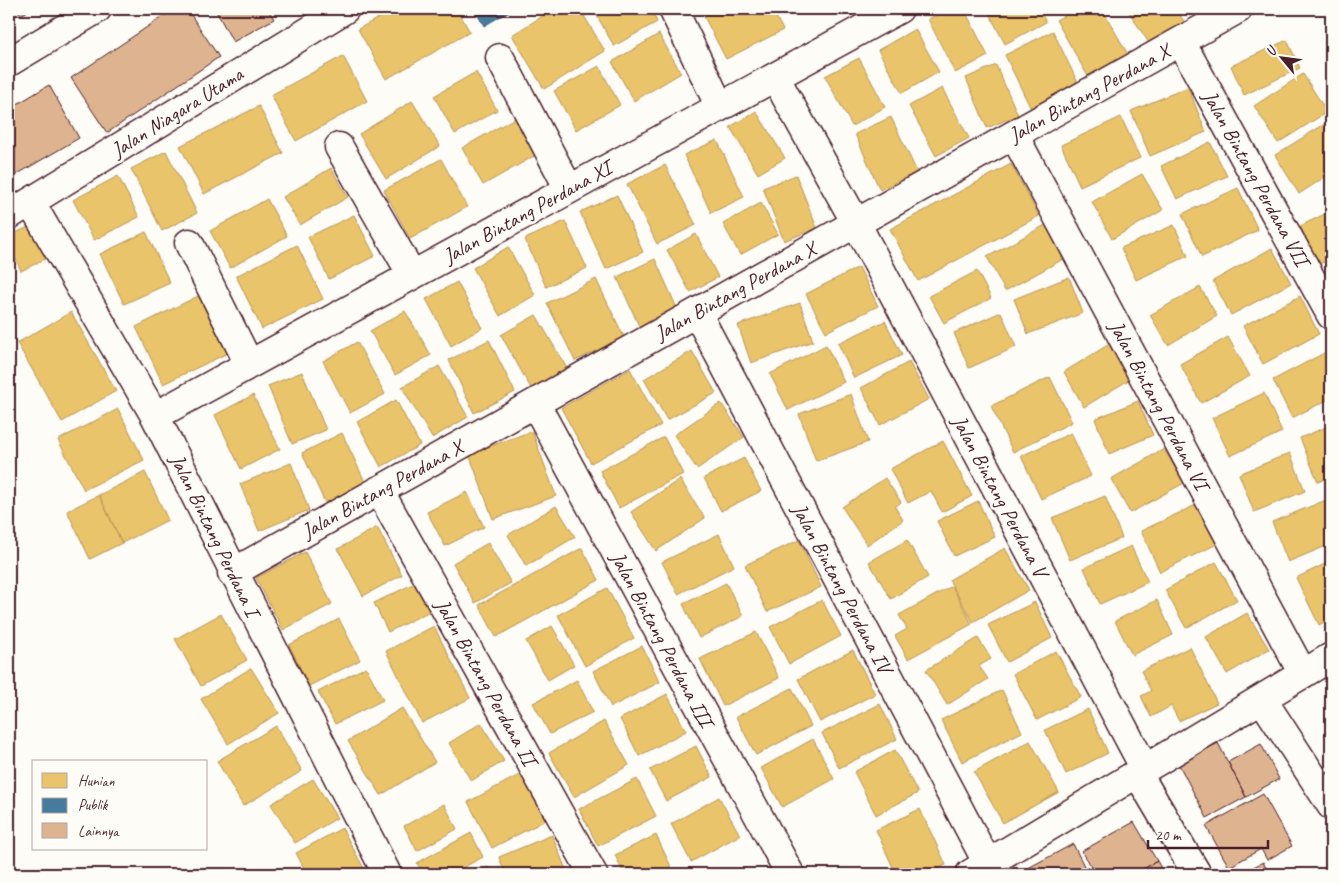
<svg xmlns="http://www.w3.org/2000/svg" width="1340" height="883" viewBox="0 0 1340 883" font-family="Caveat,sans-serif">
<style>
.homes{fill:#e9c46a;stroke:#b99257}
.public{fill:#457b9d;stroke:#465f7b}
.building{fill:#deb38f;stroke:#4a1f2b}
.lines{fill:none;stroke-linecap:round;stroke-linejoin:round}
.minor-casing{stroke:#4a1f2b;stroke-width:31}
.minor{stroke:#fdfcf7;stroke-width:28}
.labels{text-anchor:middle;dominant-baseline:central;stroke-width:5;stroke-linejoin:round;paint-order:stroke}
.street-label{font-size:21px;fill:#4a1f2b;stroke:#fdfcf7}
</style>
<rect width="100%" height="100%" fill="#fdfcf7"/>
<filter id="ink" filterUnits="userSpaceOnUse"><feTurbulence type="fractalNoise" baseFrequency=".02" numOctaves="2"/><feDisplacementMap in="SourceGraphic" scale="10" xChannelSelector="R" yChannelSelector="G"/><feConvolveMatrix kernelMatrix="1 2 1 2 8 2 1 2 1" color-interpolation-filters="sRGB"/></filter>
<g filter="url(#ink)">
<path class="homes" d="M395,9H457L470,32L386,79L358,29Z
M554,9H580L605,51L544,89L512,35Z
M593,9H651L657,22L614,46Z
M700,9H772L783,30L726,59Z
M950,9H964L988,56L955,73L928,19Z
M987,9H1039L1046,22L1005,44Z
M1077,9H1102L1130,58L1090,80L1056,20Z
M1127,9H1176L1189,29L1154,51Z
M915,29L939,72L902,93L878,50Z
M1053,31L1079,85L1031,109L1005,55Z
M659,34L681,73L634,101L612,62Z
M1287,40L1300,68L1244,95L1231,66Z
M343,56L367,101L296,141L271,95Z
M859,58L885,107L852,126L825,76Z
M996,65L1018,115L987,128L966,78Z
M599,66L620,105L576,130L554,91Z
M476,72L497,110L455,134L434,96Z
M1303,74L1327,112L1278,143L1254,106Z
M1188,87L1206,132L1150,156L1131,111Z
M942,88L969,138L936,156L909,106Z
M412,101L440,146L386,179L359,134Z
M259,106L283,153L204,194L180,146Z
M756,111L785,158L758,174L730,127Z
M891,117L917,172L880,190L855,134Z
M1121,117L1140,158L1080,186L1061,145Z
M515,118L536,155L483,185L462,148Z
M1331,120V173L1299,194L1275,155Z
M717,140L744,197L711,213L684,155Z
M1210,142L1227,176L1177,199L1161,166Z
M166,151L197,213L162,231L131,169Z
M441,159L467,207L410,239L384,190Z
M1011,164L1039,216L918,281L890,229Z
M665,165L696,225L657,244L627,184Z
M331,168L348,197L300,225L283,197Z
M1142,174L1163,210L1112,239L1092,202Z
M796,175L817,228L784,241L763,188Z
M118,176L139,217L94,240L73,200Z
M1238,188L1258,230L1202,257L1182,214Z
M617,195L643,252L606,269L580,212Z
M267,199L287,236L230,268L210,231Z
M761,203L778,234L740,255L723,224Z
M1331,211V258L1318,265L1300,226Z
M354,215L375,256L329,279L308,237Z
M565,221L587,268L546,287L525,239Z
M39,222L55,254L21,271L9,244V236Z
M1049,223L1067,257L1005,291L987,257Z
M1174,225L1188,256L1136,280L1121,248Z
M146,232L170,283L124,304L100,254Z
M696,234L718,277L690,292L667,250Z
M297,245L323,299L262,329L236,276Z
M508,247L535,295L500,316L473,268Z
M1272,248L1291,283L1231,315L1213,281Z
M655,259L681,317L643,335L617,277Z
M859,267L878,306L826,332L806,294Z
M977,271L991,298L944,323L929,296Z
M1069,277L1083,313L1028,334L1014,299Z
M596,279L624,337L575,361L547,303Z
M457,282L482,328L451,346L426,299Z
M1200,287L1217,316L1168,345L1150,315Z
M202,294L230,352L163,384L136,327Z
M1300,296L1319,334L1263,364L1243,326Z
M800,303L813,341L751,363L738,325Z
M405,311L431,355L395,375L370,331Z
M71,312L116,391L62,422L17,343Z
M1001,312L1016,347L969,368L954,333Z
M536,315L569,372L533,392L501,335Z
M885,321L902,355L854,378L838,343Z
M1228,337L1250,376L1201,403L1180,364Z
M489,340L515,392L474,413L449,360Z
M357,342L385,394L350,413L323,361Z
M1111,343L1132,378L1084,407L1064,372Z
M826,345L844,382L788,410L770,374Z
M692,351L716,393L667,420L644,379Z
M1328,351L1331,358V398L1292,418L1273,380Z
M909,362L929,399L880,425L861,388Z
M439,366L468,417L432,438L402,387Z
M630,369L661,425L591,463L561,408Z
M302,372L326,430L292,444L268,386Z
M1050,377L1072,422L1013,452L991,406Z
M1264,393L1282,432L1230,456L1212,418Z
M851,394L868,442L816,461L799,414Z
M253,395L280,449L241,469L215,415Z
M396,400L420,445L381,467L357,422Z
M1138,401L1153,435L1109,454L1095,419Z
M721,403L744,437L697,469L674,435Z
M118,409L144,460L84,490L58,440Z
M1331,425V476L1318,482L1300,438Z
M532,431L556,496L493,519L469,454Z
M342,433L367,486L326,505L302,453Z
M1071,433L1091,476L1041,499L1021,456Z
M664,437L683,474L619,508L600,471Z
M943,441L972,496L942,512L931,491L908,503L890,469Z
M1164,449L1184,483L1130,513L1111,479Z
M1290,453L1305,491L1254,512L1239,474Z
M744,458L761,491L721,511L704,478Z
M291,463L309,510L259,531L240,484Z
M145,472L168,520L122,543L99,495Z
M885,478L901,502L895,507L903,520L867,545L842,507Z
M680,479L705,518L656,551L631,512Z
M467,492L484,527L445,546L427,512Z
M99,495L122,543L90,559L67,511Z
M1105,496L1122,538L1070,560L1052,518Z
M1331,498V544L1288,562L1272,522Z
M978,501L995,537L954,556L937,521Z
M1202,502L1221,542L1160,572L1141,531Z
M556,506L575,537L526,566L508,535Z
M377,527L402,575L363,596L338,549Z
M719,534L734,566L678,594L662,562Z
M799,540L821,587L767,612L745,565Z
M907,540L928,577L891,599L869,562Z
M488,543L511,583L475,603L453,563Z
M1131,546L1148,582L1100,604L1084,568Z
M582,548L599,580L496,637L479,605Z
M1005,548L1029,590L973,622L949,580Z
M305,552L332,604L283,630L256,578Z
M1331,561V618L1319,625L1296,578Z
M1216,562L1237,600L1186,628L1165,590Z
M415,583L430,611L388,632L374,603Z
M726,583L743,616L699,638L683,604Z
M952,586L972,624L908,659L895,636L907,629L899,615Z
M607,588L634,638L585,666L558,615Z
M822,600L841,636L789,664L770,627Z
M1157,600L1173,635L1132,655L1115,621Z
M1035,602L1052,638L1007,662L988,625Z
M1247,613L1269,649L1227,674L1206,637Z
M221,614L247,660L201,686L175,639Z
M339,619L360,660L309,686L289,645Z
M434,626L470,698L422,723L386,651Z
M552,626L574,665L548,680L526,641Z
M756,632L779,678L723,706L700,659Z
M978,638L991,659L979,666L988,679L947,705L926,670Z
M642,646L660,682L611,707L593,671Z
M1190,647L1217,703L1179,721L1171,706L1151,717L1141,696L1151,691L1141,671Z
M853,650L875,694L820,722L798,679Z
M1056,651L1081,697L1037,720L1013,674Z
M366,667L383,700L335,724L318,692Z
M251,668L279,713L228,744L201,699Z
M577,680L593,712L550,734L533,703Z
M792,688L811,726L756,755L736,717Z
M1002,690L1022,732L962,762L941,720Z
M667,694L686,731L639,756L620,719Z
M880,704L897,739L839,768L822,733Z
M402,708L435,762L381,795L348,741Z
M1088,709L1108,753L1066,774L1045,730Z
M604,721L629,765L574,797L549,753Z
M481,723L504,761L471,781L449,743Z
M276,726L302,771L243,806L217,761Z
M813,739L834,779L782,807L761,768Z
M1030,741L1059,792L1003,823L974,772Z
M696,746L712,777L666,801L650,770Z
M895,750L918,793L876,815L854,772Z
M521,774L546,820L492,848L468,802Z
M313,779L337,818L295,843L271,804Z
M637,779L656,816L598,846L579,809Z
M719,797L740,835L691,862L671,824Z
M444,804L457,829L417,851L404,826Z
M920,809L946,865L925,874H896L876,830Z
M342,828L367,874H307L296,853Z
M471,833L483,857L451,874H423L417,863Z
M552,835L567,872L561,874H505L499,857Z
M656,835L674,873L624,874L615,855Z
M488,867L492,874H472Z"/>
<path class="public" d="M474,9H513L484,26Z"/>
<path class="building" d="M17,9H31L21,15Z
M174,9H187L219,57L107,133L71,78Z
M215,9H268L274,19L233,42Z
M9,29L16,44L9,48Z
M49,85L79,138L9,179V109Z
M1218,743L1246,797L1207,818L1178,763Z
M1261,744L1279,779L1246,797L1228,762Z
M1263,794L1292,846L1267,860L1261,849L1229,867L1206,826Z
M1134,822L1157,861L1135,874H1096L1082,851Z
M1073,844L1088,874H1017Z
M1157,861L1164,874H1135Z
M1263,862L1269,874H1240Z"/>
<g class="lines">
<defs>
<path id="minor" d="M673,9L720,107
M1181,42L1331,315
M500,58L569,189
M9,62L97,9
M775,77L856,223L1145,769
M1014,135L1303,674
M339,147L412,275
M31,203L155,416L387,874
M9,215L345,9
M189,243L249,364
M697,313L988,864
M535,403L790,874
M155,416L899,9
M379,490L593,874
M232,573L1238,9
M1262,699L1331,805
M1138,774L1197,874
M970,874L1331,657"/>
</defs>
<use href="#minor" class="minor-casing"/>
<use href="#minor" class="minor"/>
</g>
</g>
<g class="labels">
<g class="street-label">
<text transform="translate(1089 93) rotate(-29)">Jalan Bintang Perdana X</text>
<text transform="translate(177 112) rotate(-32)">Jalan Niagara Utama</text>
<text transform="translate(1256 178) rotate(61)">Jalan Bintang Perdana VII</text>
<text transform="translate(527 212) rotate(-29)">Jalan Bintang Perdana XI</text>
<text transform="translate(735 291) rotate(-29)">Jalan Bintang Perdana X</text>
<text transform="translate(1159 405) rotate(62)">Jalan Bintang Perdana VI</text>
<text transform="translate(382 489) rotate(-29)">Jalan Bintang Perdana X</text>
<text transform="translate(1000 496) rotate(62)">Jalan Bintang Perdana V</text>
<text transform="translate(215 535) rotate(64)">Jalan Bintang Perdana I</text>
<text transform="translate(842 588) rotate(62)">Jalan Bintang Perdana IV</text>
<text transform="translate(662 639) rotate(62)">Jalan Bintang Perdana III</text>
<text transform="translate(486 682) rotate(61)">Jalan Bintang Perdana II</text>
</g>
</g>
<rect width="1340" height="883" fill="none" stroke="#fdfcf7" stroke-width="30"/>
<rect x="15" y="15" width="1310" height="853" fill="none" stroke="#4a1f2b" stroke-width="2" filter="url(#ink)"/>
<rect x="32" y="760" width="175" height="90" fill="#fdfcf7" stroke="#b5a4a5"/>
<rect x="42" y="773" width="25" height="15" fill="#e9c46a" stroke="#b5a4a5"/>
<text x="78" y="786" font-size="15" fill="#4a1f2b">Hunian</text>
<rect x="42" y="798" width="25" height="15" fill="#457b9d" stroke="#b5a4a5"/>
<text x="78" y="810" font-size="15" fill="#4a1f2b">Publik</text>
<rect x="42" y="823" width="25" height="15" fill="#deb38f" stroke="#b5a4a5"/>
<text x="78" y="836" font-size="15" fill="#4a1f2b">Lainnya</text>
<g transform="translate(1282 58) rotate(299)" stroke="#fdfcf7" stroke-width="4" paint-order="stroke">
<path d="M0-4L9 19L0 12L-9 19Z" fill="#4a1f2b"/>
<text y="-8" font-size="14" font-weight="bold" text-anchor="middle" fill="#4a1f2b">U</text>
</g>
<path d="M1148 840v8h120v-8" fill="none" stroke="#4a1f2b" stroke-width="2.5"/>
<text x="1155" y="840" font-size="15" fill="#4a1f2b" stroke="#fdfcf7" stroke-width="4" paint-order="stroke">20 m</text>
</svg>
